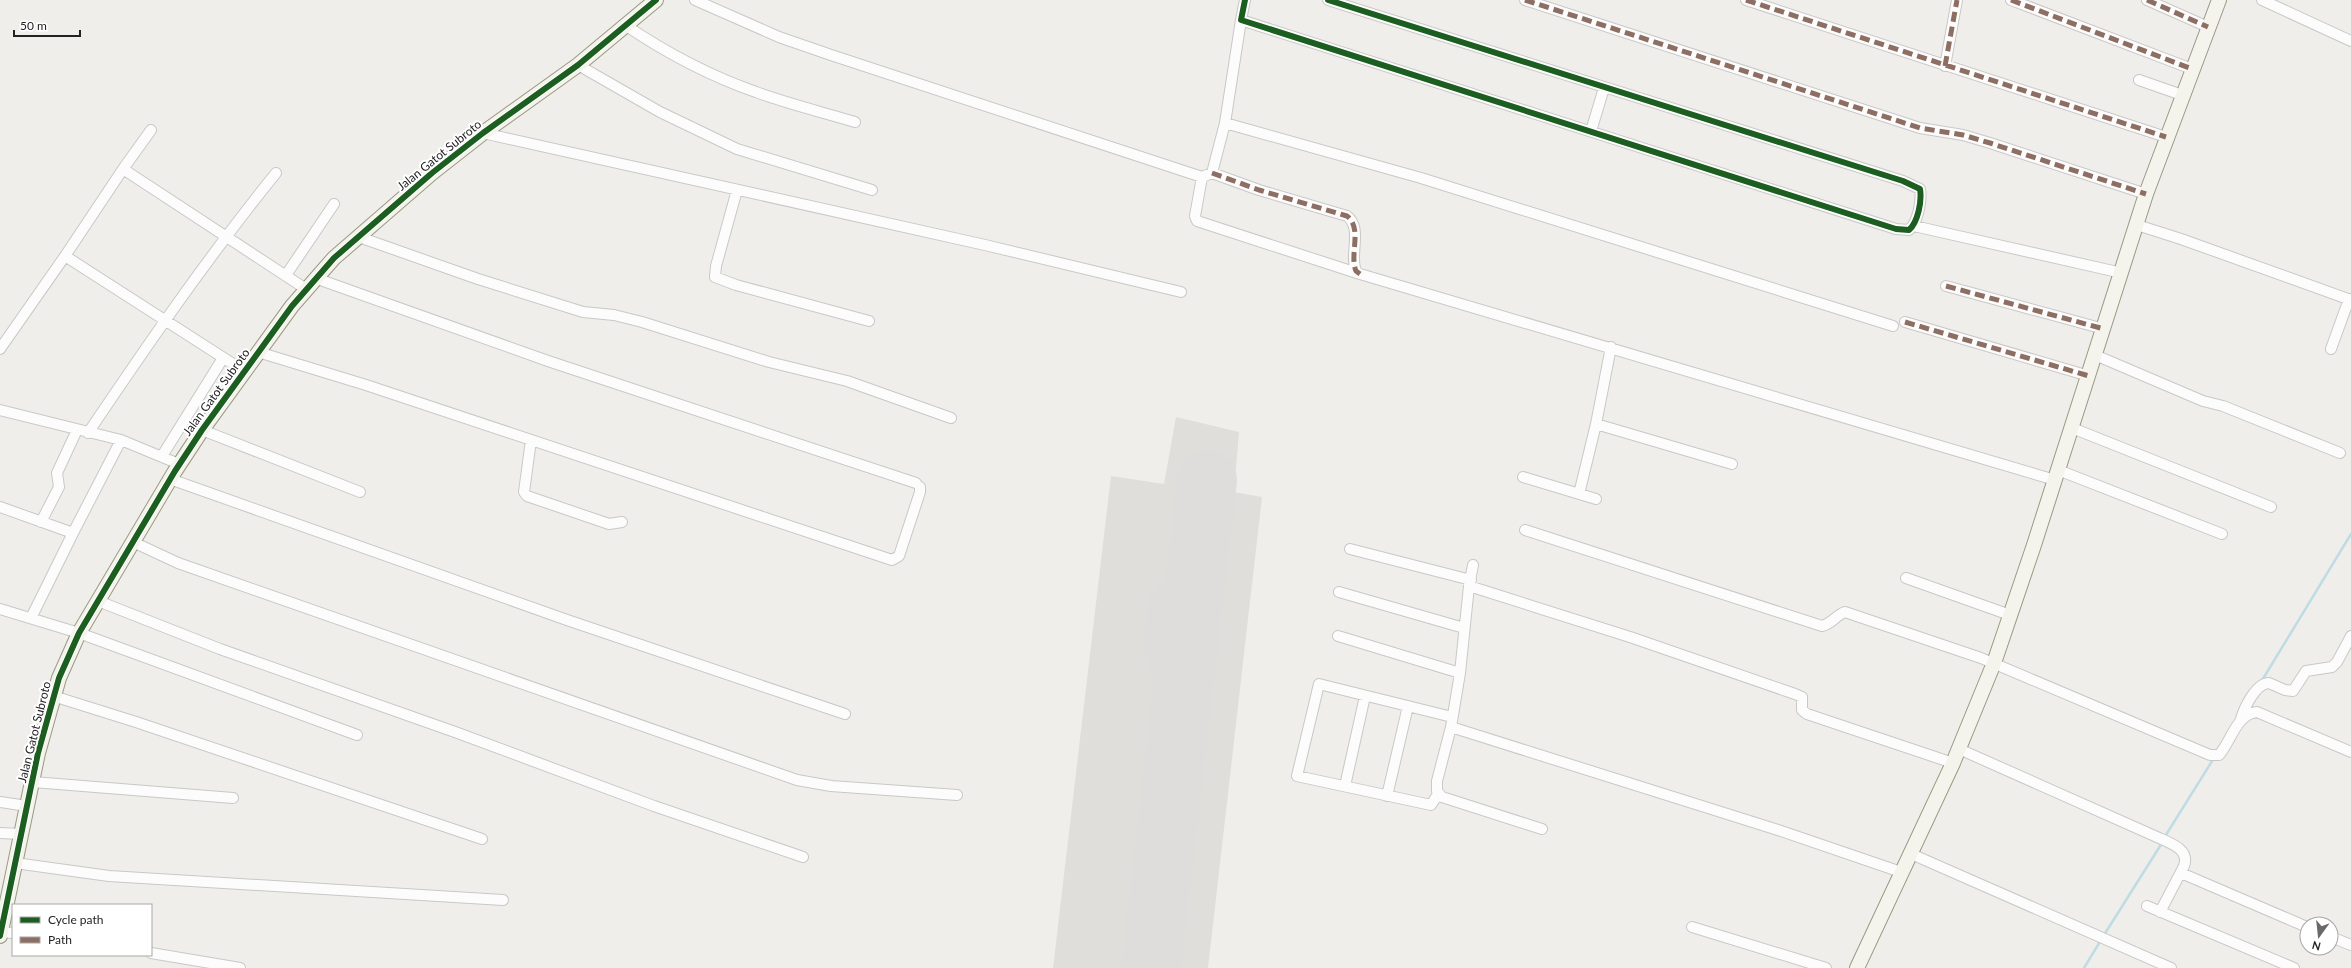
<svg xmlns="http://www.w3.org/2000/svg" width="2351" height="968" viewBox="0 0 2351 968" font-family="Lato,sans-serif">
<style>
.airport{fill:#e0deda}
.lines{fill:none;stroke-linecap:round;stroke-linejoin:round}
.stream{stroke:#bfdbe3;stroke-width:2.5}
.taxiway{stroke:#dedddc;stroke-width:24}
.runway{stroke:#dedddc;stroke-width:60}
.street-casing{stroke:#c9c8c7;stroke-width:12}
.secondary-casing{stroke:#999a82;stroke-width:16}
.street{stroke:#fdfcfc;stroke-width:10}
.secondary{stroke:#f4f4ed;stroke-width:14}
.quiet{stroke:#8d6e63;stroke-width:5;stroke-dasharray:10 5;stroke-linecap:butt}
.cycleway-casing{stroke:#fff;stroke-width:8}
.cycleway{stroke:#1b5e20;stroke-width:6}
.labels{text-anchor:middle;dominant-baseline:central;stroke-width:4;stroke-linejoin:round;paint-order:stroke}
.street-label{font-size:12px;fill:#222;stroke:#fff}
</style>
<rect width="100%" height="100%" fill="#f0eeeb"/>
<path class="airport" d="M1176,417L1239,432L1234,492L1262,497L1208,968H1053L1111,476L1164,484Z"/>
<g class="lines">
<path class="stream" d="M2261,682L2351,534
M2164,838L2214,758
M2104,935L2162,843
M2084,968L2101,940"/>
<path class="taxiway" d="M1177,745L1170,701L1156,643L1159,605L1166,594L1172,591L1194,592"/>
<path class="runway" d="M1151,968L1207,480"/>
<defs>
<path id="street" d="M695,0L779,37L831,55L1202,177L1212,173L1259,190L1347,216C1363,228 1349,255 1356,271L1360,274
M1245,0L1241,20L1896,229L1909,230C1918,222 1922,201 1920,189L1903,181L1328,0
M1525,0L1920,128L1963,135L1990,143L2146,194
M1746,0L2166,137
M2011,0L2192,69
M2147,0L2208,27
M2262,0L2351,41
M625,25C665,52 710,76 756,92C788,104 822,112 855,122
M578,65L660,112L737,149L872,190
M1945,66L1957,0
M2139,80L2182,95
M1225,123L1421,178L1893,326
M1591,131L1604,88
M483,133L985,245L1181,292
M123,169L151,130
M1212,173L1225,123L1241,20
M1202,177L1195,216L1197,221L1360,274L2055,480
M737,190L716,266L715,277L736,285L869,321
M2137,225L2181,239L2351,300
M1914,226L2122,273
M359,237L478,279L583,312L614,315L642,322L769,362L847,381L951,418
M286,275L334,204
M315,278L548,361L916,483
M1946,286L2104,329
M1905,322L2089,376
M1611,347L1596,424L1732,464
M0,349L65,256
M2331,349L2349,299
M258,352L366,385L892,560L899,556L920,492V487
M2095,355L2203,401L2223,406L2340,453
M244,371L65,256L123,169L306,289
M0,410L121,440L179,464
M2072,428L2271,507
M202,430L360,492
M88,433C148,344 208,257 276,173
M531,440L524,492L527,496L609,524L622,522
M162,456L223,358
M2058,470L2222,534
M1523,477L1596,499
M170,479L567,620L845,714
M1579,494L1596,424
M0,507L73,533L31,618
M41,522L59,487L57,473L77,430
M1525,530L1822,626C1832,624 1836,615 1845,612L1981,658L2210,755H2219C2231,742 2236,714 2257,712L2351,752
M73,533L121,440
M133,542L178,563L797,780L831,786L957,795
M1350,549L1471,580
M1906,578L2010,615
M1469,586L1473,565
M1339,592L1464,628
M98,601L220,649L455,732L654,806L803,857
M0,609L79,633L357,735
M1338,636L1460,673
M53,696L136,722L482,839
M2241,719C2244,708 2256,683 2269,683L2285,690L2293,691L2306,671L2332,667L2337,662L2351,636
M1451,727L1778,830L1901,872
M1959,749L2157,837C2170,843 2190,849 2184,866L2160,912
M33,782L233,798
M1345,786L1365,696
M1438,794L1431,805L1297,776L1319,684L1452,717
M1387,796L1408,706
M0,802L27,806
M1542,829L1442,797L1437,791V781L1451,727L1460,673L1469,586L1630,637L1795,694L1802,697V710L1807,714L1953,763
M0,833L21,834
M1909,853L2171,968
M15,863L109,876L503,900
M2181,873L2307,927
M2147,906L2294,968
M1692,927L1826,968
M1,932L13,933
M2331,937L2351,945
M151,953L240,968"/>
<path id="secondary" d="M0,936L38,753L59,678L79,633L175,471L202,430L292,306L334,258L432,173L483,133L578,65L656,0
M1857,968L1953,763L1994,663L2034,545L2146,194L2219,0"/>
</defs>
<use href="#street" class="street-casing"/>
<use href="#secondary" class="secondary-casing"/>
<use href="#street" class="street"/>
<use href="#secondary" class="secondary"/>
<path class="quiet" d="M1525,0L1920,128L1963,135L1990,143L2146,194
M1746,0L2166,137
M2011,0L2192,69
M2147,0L2208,27
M1945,66L1957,0
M1212,173L1259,190L1347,216C1363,228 1349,255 1356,271L1360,274
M1946,286L2104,329
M1905,322L2089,376"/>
<defs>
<path id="cycleway" d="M1245,0L1241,20L1896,229L1909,230C1918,222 1922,201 1920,189L1903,181L1328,0
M0,936L38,753L59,678L79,633L175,471L202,430L292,306L334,258L432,173L483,133L578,65L656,0"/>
</defs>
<use href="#cycleway" class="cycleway-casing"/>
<use href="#cycleway" class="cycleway"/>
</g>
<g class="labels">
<g class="street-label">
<text transform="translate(439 155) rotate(-39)">Jalan Gatot Subroto</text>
<text transform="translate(216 392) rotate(-54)">Jalan Gatot Subroto</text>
<text transform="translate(34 732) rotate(-76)">Jalan Gatot Subroto</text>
</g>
</g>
<rect x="12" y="904" width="140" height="52" fill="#ffffff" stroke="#a7a7a7"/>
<rect x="20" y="917" width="20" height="6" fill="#1b5e20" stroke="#a7a7a7"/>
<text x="48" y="924" font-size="12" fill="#222222">Cycle path</text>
<rect x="20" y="937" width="20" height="6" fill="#8d6e63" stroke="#a7a7a7"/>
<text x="48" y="944" font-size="12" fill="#222222">Path</text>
<g transform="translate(2319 936) rotate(195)"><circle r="19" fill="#ffffff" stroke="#a7a7a7"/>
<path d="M0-3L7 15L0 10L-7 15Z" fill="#6a6968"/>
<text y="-6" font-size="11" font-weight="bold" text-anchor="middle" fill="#222222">N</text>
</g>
<path d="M14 30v6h66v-6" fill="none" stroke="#222222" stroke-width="2"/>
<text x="20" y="30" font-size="12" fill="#222222" stroke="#ffffff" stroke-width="3" paint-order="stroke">50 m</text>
</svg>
